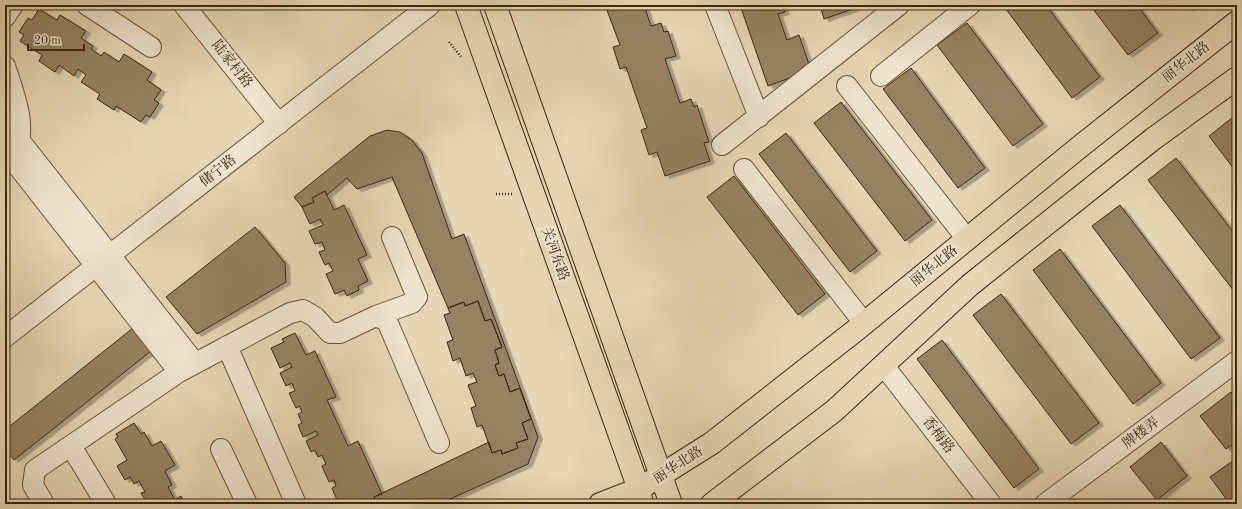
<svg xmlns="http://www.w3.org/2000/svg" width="1242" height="509" viewBox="0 0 1242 509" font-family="'Old Standard TT','Noto Serif SC',serif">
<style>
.building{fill:#958264;stroke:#3d260c;filter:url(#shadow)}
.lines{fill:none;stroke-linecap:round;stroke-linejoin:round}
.minor-casing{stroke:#675236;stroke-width:22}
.major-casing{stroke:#3d260c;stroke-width:24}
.path{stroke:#3d260c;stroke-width:2.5;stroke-dasharray:1 2;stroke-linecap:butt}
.minor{stroke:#efe4cf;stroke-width:20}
.major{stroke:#e6d6b5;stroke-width:22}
.labels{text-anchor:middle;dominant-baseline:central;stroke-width:4;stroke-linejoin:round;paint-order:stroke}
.street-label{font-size:14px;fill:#3d260c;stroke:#efe4cf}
</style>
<defs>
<filter id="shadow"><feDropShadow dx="4.5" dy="2.5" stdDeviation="0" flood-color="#0004"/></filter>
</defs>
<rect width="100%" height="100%" fill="#e6d6b5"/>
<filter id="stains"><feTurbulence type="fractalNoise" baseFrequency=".005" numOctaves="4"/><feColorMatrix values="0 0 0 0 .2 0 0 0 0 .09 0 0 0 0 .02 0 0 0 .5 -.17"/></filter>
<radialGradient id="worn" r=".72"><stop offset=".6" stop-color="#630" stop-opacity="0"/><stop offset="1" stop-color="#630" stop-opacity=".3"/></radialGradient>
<path class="building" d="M605,5H644L651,26L661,23L664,32L668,31L676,56L665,59L680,103L691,99L694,107L697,105L709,142L704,143L710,161L665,176L657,152L649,155L641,130L647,128L626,67L620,69L613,47L620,45Z
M740,5H782L785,12L778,14L787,40L799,35L811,70L768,86Z
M820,5H855L856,8L824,19Z
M1003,5H1046L1100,77L1072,98Z
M1090,5H1137L1158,33L1128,55Z
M1185,5H1194L1189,9Z
M39,9L57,20L60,15L86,31L81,38L93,46L91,49L101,56L104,52L119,62L124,54L152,72L147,80L161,90L154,100L159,103L150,117L146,115L141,122L116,106L114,110L97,99L100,94L81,82L86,75L78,69L74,76L59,65L55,72L39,61L42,55L20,41L24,35L19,32L28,18L32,20Z
M967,23L1043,124L1013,146L937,45Z
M911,68L985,168L958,188L883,89Z
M841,102L932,220L905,241L814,123Z
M1237,114V173L1209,136Z
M387,130L400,132L412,140L422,153L452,239L464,234L538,437L528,464L439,504H377L374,497L489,442L492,453L501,450L502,454L518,448L516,443L528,439L522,423L531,419L520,388L510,392L504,374L499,376L495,365L499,363L495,350L502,347L491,319L485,321L478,301L465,306L464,302L448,308L392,177L357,189L347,178L327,195L325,191L312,198L314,202L302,207L294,197L370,136Z
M786,133L877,251L850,272L759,154Z
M1176,158L1237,237V295L1148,180Z
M734,176L825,294L798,315L707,197Z
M325,191L334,210L344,205L367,255L358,259L368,281L358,286L359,290L347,296L344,290L335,294L326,274L333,271L329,263L325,265L319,252L325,250L322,242L315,244L309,231L323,225L320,219L310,224L302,207L314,202L312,198Z
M1120,205L1220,338L1191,359L1092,226Z
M255,227L285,263L286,282L197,334L166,297Z
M1060,249L1161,383L1133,404L1033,270Z
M1001,294L1099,423L1071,444L973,315Z
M478,301L485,321L491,319L502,347L495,350L499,363L495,365L499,376L504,374L510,392L520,388L531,419L522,423L528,439L516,443L518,448L502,454L501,450L492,453L482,425L477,427L471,408L476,406L468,385L477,382L473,373L466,376L460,358L453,361L447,342L453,340L444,315L450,313L448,308L464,302L465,306Z
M133,328L151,351L14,460L5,449V430Z
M295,333L306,355L315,351L336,397L327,400L348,446L358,441L382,494L374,497L377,504H349L347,499L338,503L332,488L336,486L334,480L329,482L322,466L326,464L322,455L318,457L315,450L311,452L306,441L318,435L316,431L303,437L298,425L302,423L298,414L302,412L300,406L296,408L289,393L295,391L292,383L286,386L280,373L292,367L290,363L280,368L271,348L284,342L282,339Z
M942,340L1039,469L1014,488L917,359Z
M1231,392L1237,400V441L1226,449L1200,416Z
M134,423L141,434L144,432L152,446L161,441L175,465L165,471L172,485L168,487L175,500L181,496L185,504H156L154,499L147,503L141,493L145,492L139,481L134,484L130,477L125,480L117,466L127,460L115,439L118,437L116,434Z
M1161,442L1187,476L1157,500L1130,467Z
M1234,460L1237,464V504H1230L1210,477Z"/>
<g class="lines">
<defs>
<path id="minor" d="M87,5L151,47
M184,5L279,124
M715,5L759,117
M5,17L13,5
M5,66C14,94 27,124 16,153
M881,76L970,5
M847,86L967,239
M20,141L195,363
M722,145L899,5
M13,160L179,372
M744,169L864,323
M376,316L412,303L417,297L392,237
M5,337L430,5
M227,346L296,504
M884,366L991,504
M71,446L106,504
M221,449L247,504
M44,504L33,485L35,470L179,372L290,313L303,310L315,317L330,333H340L376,316L387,321L439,443
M1045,504L1237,361"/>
<path id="major" d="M466,5L639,489L642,504
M495,5L671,504
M600,504L639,489
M626,504L639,489L712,443L856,330L1077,149L1237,22
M712,504L834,411L970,285L1153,139L1237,78"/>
</defs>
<use href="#minor" class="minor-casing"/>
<use href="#major" class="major-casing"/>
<path class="path" d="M449,42L462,58
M496,194H513
M566,504L580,499"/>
<use href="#minor" class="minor"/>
<use href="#major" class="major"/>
</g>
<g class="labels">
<g class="street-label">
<text transform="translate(1186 62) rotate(-38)">丽华北路</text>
<text transform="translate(232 64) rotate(52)">陆家村路</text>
<text transform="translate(218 171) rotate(-38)">储宁路</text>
<text transform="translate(555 254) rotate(70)">关河东路</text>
<text transform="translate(934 266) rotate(-39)">丽华北路</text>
<text transform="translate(1141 433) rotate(-37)">牌楼弄</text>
<text transform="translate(938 435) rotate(52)">香梅路</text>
<text transform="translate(678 465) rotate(-33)">丽华北路</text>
</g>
</g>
<rect width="1242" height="509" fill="none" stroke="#e6d6b5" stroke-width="20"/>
<rect x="6" y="6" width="1230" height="497" fill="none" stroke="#3d260c" stroke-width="2"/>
<rect x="10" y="10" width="1222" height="489" fill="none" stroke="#3d260c"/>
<path d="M28 44v6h56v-6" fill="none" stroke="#3d260c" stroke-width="2"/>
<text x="34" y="44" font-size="12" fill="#3d260c" stroke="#efe4cf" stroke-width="3" paint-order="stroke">20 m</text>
<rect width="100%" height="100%" filter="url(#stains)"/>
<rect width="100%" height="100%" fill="url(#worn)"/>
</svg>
